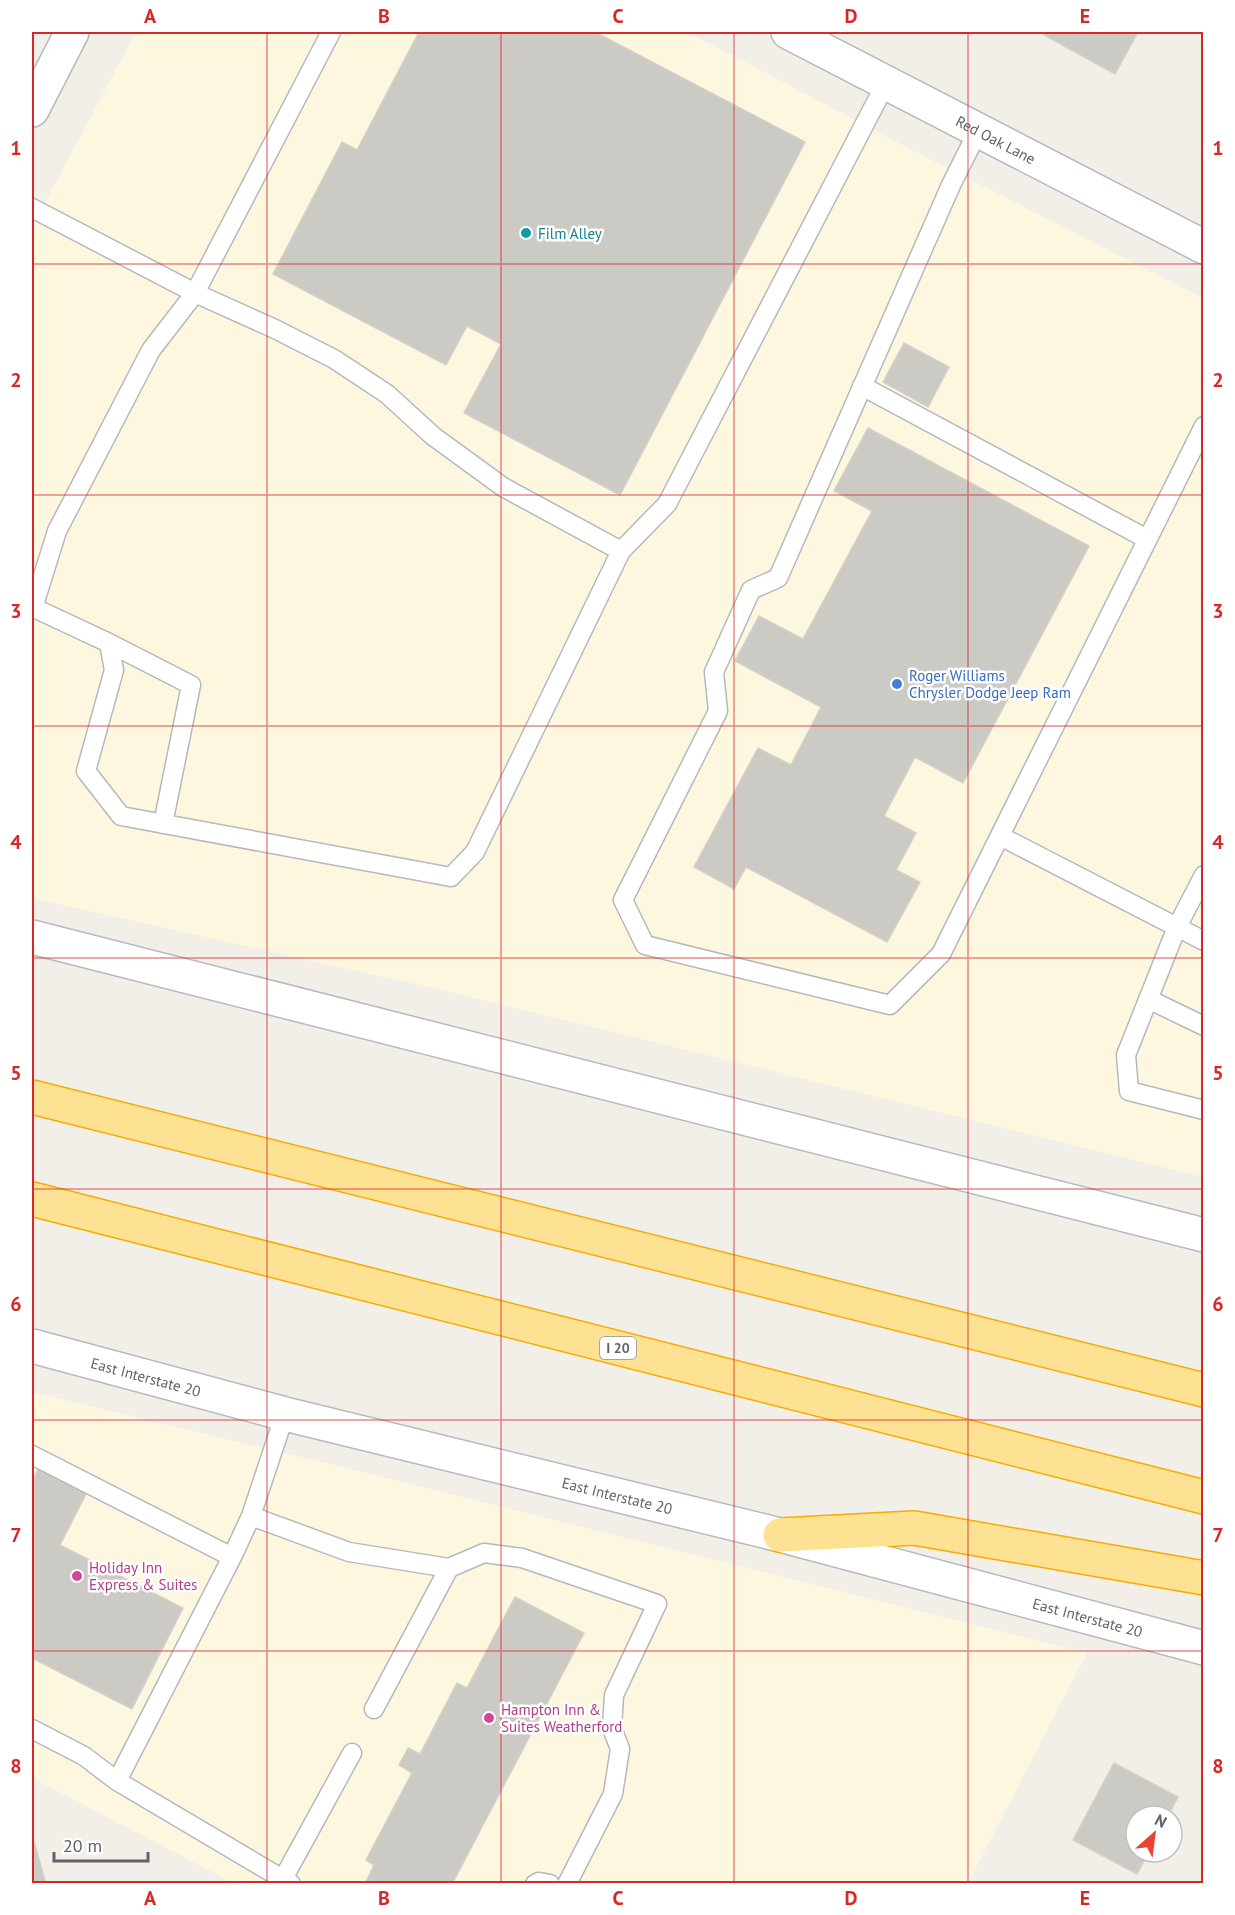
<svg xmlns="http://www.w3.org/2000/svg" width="1235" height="1915" viewBox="0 0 1235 1915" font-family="'PT Sans',sans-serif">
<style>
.commercial{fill:#fef7e0}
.building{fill:#cccac5;stroke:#d6d1c6;stroke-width:1.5}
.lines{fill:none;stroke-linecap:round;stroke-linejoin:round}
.service-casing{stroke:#b5b8bc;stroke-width:21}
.tertiary-casing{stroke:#b5b8bc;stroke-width:36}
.secondary-casing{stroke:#b6babf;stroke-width:36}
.motorway-casing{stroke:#f9ab00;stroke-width:36}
.service{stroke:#fff;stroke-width:18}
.tertiary{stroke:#fff;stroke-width:33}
.secondary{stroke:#fff;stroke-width:33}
.motorway{stroke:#fde293;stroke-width:33}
.grid{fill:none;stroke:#d62828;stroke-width:1.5;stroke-opacity:0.55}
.culture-dot{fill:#0f9aa8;stroke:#fff;stroke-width:2}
.shop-dot{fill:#3f7fe0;stroke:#fff;stroke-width:2}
.hotel-dot{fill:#d1479c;stroke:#fff;stroke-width:2}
.labels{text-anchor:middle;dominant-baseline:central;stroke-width:5;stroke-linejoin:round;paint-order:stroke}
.shield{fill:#fff;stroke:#8f9295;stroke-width:1.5}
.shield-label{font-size:14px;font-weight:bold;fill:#5f6368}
.street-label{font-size:15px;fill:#5f6368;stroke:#fff}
.culture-label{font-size:15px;fill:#0d838f;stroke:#fff;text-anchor:start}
.shop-label{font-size:15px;fill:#366cbe;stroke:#fff;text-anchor:start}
.hotel-label{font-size:15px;fill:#b23c85;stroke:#fff;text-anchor:start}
.neatline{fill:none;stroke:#d62828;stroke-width:2}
.grid-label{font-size:20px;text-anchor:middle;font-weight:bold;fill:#d62828}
</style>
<rect width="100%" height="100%" fill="#f1efe8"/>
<path class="commercial" d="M136,32H688L902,145L1203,298V1177L438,989L32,898V227Z
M32,1392L338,1466L1087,1653L968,1883H234L32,1778Z"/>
<path class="building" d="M419,32H595L805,142L620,495L464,413L501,344L467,326L446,365L273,274L342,142L357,150Z
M1046,32H1138L1115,74L1044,35Z
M904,343L949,367L928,407L883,382Z
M868,428L1089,546L963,783L915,757L884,816L916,833L896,870L920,882L887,942L746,867L734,889L694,867L758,748L791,765L821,707L735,661L759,616L803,639L872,511L834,491Z
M41,1463L89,1488L60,1545L183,1608L132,1709L32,1658V1482Z
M515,1597L584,1633L452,1884H365L374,1865L366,1860L412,1773L399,1765L408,1748L420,1754L457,1683L467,1688Z
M1114,1763L1178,1797L1168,1816H1136V1852H1149L1137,1874L1073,1840Z
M32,1838H33L46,1884H32Z"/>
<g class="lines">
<defs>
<path id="service" d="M978,131L951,185L778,578L751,590L714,672L718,711L623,900L645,945L890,1005L941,954L1204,426
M32,208L195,293L275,329L334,359L387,394L433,436L503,487L621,551
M862,386L1147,539
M32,607L109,643L114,670L86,771L121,816L451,877L475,852L621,551L667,504L886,83
M33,608L57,531L151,350L195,293L331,32
M109,643L191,685L163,824
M1000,836L1204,941
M1204,875L1177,927L1126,1055L1129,1091L1204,1110
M1148,999L1204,1026
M32,1455L232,1557L117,1781L84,1756L32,1729
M251,1516L349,1552L449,1568L484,1553L522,1558L657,1604L614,1695L612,1728L620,1749L613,1794L567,1884
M232,1557L251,1516L285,1414
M374,1709L449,1568
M117,1781L291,1884
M283,1879L352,1753
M535,1884L539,1882L550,1884"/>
<g id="tertiary">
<path id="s1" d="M788,32L1204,247"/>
<path d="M32,110L72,32"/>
</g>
<g id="secondary">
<path d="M32,937L1204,1235"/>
<path id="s2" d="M32,1346L285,1414L780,1535L1204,1648"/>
</g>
<path id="motorway" d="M32,1097L1204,1390
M32,1199L1204,1497
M780,1535L914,1528L1204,1578"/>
</defs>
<use href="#service" class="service-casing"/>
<use href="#tertiary" class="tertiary-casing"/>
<use href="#secondary" class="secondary-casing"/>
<use href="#motorway" class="motorway-casing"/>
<use href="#service" class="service"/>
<use href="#tertiary" class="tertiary"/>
<use href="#secondary" class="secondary"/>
<use href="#motorway" class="motorway"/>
</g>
<path class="grid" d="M267,32V1884M501,32V1884M734,32V1884M968,32V1884M32,264H1204M32,495H1204M32,726H1204M32,958H1204M32,1189H1204M32,1420H1204M32,1651H1204"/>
<circle class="culture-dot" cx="526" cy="233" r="6"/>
<circle class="shop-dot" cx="897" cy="684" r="6"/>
<g class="hotel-dot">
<circle cx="77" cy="1576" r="6"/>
<circle cx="489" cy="1718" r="6"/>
</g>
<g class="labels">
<rect class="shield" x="600" y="1337" width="36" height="22" rx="4.5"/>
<g class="shield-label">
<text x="618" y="1348">I 20</text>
</g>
<g class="street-label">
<text stroke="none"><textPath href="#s1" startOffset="234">Red Oak Lane</textPath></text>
<text stroke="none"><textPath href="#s2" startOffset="118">East Interstate 20</textPath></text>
<text stroke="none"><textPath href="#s2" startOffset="604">East Interstate 20</textPath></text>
<text stroke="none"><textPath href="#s2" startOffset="1090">East Interstate 20</textPath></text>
</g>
<g class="culture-label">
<text x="538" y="233">Film Alley</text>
</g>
<g class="shop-label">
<text x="909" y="675">Roger Williams<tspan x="909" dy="17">Chrysler Dodge Jeep Ram</tspan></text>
</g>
<g class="hotel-label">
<text x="89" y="1567">Holiday Inn<tspan x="89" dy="17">Express &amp; Suites</tspan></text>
<text x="501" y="1709">Hampton Inn &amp;<tspan x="501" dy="17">Suites Weatherford</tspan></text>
</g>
</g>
<rect width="1235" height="1915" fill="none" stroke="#ffffff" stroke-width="66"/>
<g transform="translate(1154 1834) rotate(28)"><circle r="28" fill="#ffffff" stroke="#bfc1c3" stroke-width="1.5"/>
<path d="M0-4.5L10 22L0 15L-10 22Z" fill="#ea4335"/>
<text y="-9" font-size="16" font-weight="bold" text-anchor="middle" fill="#5f6368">N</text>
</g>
<path d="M54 1852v9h94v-9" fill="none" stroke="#5f6368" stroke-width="3"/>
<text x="63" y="1852" font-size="18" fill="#5f6368" stroke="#ffffff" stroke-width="4.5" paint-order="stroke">20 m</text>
<rect x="33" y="33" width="1169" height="1849" class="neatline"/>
<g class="grid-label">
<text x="150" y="23">A</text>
<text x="384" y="23">B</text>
<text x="618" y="23">C</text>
<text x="851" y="23">D</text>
<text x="1085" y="23">E</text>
<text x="16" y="155">1</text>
<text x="1218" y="155">1</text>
<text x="16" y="387">2</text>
<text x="1218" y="387">2</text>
<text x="16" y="618">3</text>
<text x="1218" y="618">3</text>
<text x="16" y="849">4</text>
<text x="1218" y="849">4</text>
<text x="16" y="1080">5</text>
<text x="1218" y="1080">5</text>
<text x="16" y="1311">6</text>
<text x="1218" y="1311">6</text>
<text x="16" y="1542">7</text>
<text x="1218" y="1542">7</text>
<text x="16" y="1773">8</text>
<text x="1218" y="1773">8</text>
<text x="150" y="1905">A</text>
<text x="384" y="1905">B</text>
<text x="618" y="1905">C</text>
<text x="851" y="1905">D</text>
<text x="1085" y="1905">E</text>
</g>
</svg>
